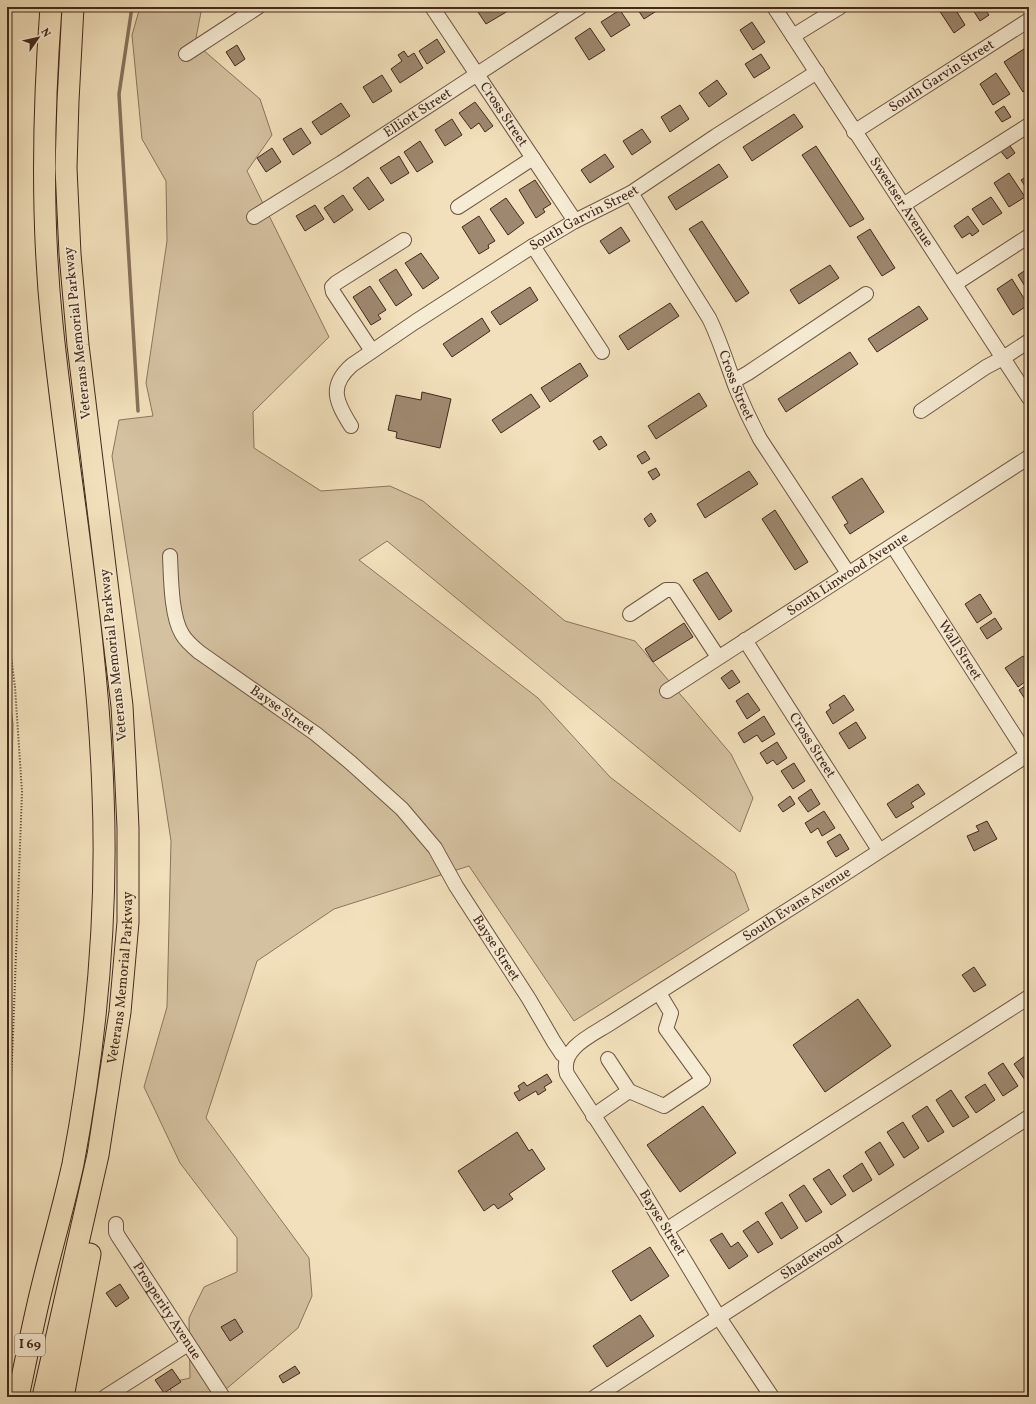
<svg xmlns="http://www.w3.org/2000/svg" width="1036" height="1404" viewBox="0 0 1036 1404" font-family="Vollkorn,serif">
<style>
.green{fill:#d4c1a0;stroke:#8c755e}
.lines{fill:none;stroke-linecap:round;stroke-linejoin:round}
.stream{stroke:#88725b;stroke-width:3.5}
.building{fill:#9e886f;stroke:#44291c}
.minor-casing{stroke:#6f5744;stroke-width:16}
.highway-casing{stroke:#44291c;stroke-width:23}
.path{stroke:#44291c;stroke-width:2;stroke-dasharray:1 2;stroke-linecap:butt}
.minor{stroke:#f6ebd3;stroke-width:14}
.highway{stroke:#f1e0bb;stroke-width:21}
.labels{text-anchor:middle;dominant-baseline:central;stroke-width:3.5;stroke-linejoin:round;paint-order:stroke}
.shield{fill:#f6ebd3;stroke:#796353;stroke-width:1}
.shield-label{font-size:13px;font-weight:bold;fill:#44291c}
.street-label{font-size:14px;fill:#44291c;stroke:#f6ebd3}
</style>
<rect width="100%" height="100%" fill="#f1e0bb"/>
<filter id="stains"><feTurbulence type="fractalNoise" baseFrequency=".005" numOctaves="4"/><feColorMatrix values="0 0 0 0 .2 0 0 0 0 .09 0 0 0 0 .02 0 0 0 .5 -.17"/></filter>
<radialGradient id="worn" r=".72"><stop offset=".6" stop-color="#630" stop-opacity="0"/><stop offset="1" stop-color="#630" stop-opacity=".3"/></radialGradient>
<path class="green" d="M140,7H202L195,43L260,99L272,135L247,171L329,337L253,412L254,448L321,491L390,486L423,501L565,621L635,641L731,754L753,798L740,832L387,541L359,560L538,698L610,777L735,873L749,910L574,1021L469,866L334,909L257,961L206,1118L309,1258L312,1296L298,1328L225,1390V1397H173L168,1383L190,1378L189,1318L204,1287L237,1272V1238L180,1163L144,1087L167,1007L171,841L112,456L119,420L153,416L146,383L167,241L166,181L142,139L132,35Z
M7,680L13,724L7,1061Z"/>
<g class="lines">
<path class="stream" d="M132,7L119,94L138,411"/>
</g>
<path class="building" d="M486,7H506L508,11L486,24L478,12Z
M636,7H656L658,10L644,19Z
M937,7H954L965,25L954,33Z
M971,7H983L989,15L980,21Z
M620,10L630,25L611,37L601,22Z
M752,22L765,42L753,50L740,30Z
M590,28L605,50L589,60L575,38Z
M437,39L445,52L427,64L419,51Z
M237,45L245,59L235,66L226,52Z
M1027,47L1029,50V88L1023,92L1004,62Z
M404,51L408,57L414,53L423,68L400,83L391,69L402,61L398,55Z
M761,54L770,68L754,78L745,64Z
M996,73L1010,94L993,105L980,84Z
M382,75L392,91L373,103L363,87Z
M717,80L727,94L709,107L699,93Z
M475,102L493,126L485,132L479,123L471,129L459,113Z
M341,103L350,116L321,135L312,122Z
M680,105L689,119L670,132L661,117Z
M1004,106L1011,117L1002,122L995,112Z
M794,114L803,127L752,161L743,147Z
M452,119L462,135L445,146L435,130Z
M301,128L311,143L293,155L283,139Z
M642,129L651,142L632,155L623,141Z
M420,141L433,162L417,172L404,152Z
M1008,143L1015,153L1007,159L999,149Z
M816,146L864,219L850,227L802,155Z
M272,148L281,162L266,172L257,158Z
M605,154L614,167L590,183L581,170Z
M399,156L409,173L391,184L380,168Z
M719,164L728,177L676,210L668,197Z
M1009,173L1025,197L1009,207L994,183Z
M1029,175V192L1021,180Z
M368,177L384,200L369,210L353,188Z
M535,180L551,204L543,209L545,212L536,218L519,190Z
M343,195L353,210L334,223L324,208Z
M991,197L1002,213L983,225L972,209Z
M506,198L524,223L508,235L490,209Z
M315,205L324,219L305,231L296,216Z
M479,216L495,241L488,245L489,248L479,254L462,227Z
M968,216L979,231L972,236L970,233L962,238L954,226Z
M702,221L749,293L736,302L689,229Z
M621,227L630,241L609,254L600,241Z
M870,229L895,268L882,276L857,237Z
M421,253L439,278L423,289L405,263Z
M830,265L839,278L799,304L790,290Z
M1029,268V293L1018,275Z
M396,269L412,295L396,306L379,280Z
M1012,279L1028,305L1013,315L997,289Z
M370,286L386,310L378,315L381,319L371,325L353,297Z
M530,287L538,300L500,325L491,312Z
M670,303L679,316L628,350L619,336Z
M919,306L928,319L877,352L868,339Z
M482,318L490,331L452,357L443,344Z
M850,352L858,364L786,412L778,399Z
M580,363L588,376L550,402L541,388Z
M422,392L451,399L440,448L396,438L397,432L388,430L396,395L421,400Z
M699,393L707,406L656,439L648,426Z
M531,394L540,407L501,433L492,420Z
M601,436L607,445L599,450L593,441Z
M645,451L650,459L642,464L637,456Z
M656,468L660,475L653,480L648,472Z
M749,471L758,484L705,518L697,504Z
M862,478L884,512L850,534L844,525L848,523L832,497Z
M775,510L808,562L795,570L762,519Z
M651,513L656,521L649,527L644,519Z
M707,572L732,611L719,620L693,580Z
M980,594L992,613L977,623L965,604Z
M995,618L1002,629L987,639L980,628Z
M684,623L693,637L653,662L645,649Z
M1023,656L1029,664V679L1018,687L1005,668Z
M732,670L740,682L729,689L721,678Z
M1029,683V705L1019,690Z
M748,693L760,710L747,719L736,701Z
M844,695L854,710L833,724L826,712L831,708L829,705Z
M764,716L775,734L762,742L757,735L744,743L738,733Z
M856,722L866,738L849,749L839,733Z
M777,742L787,758L777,765L773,760L767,764L760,753Z
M794,763L805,781L793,789L781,771Z
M918,784L925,794L911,803L914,807L896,818L887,804Z
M811,789L820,804L808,812L798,798Z
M790,796L795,804L783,812L778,805Z
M824,811L835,828L822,836L818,828L811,833L805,823Z
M987,821L997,839L974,851L967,836L979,831L976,826Z
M840,834L849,849L836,857L827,842Z
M974,967L986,985L974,992L962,975Z
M858,999L891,1046L825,1092L793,1045Z
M1029,1053V1077L1025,1080L1014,1064Z
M1003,1063L1018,1086L1003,1096L988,1073Z
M547,1074L552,1082L544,1087L546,1090L538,1095L536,1091L519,1101L514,1093L520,1090L518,1086L524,1082L527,1086Z
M985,1084L995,1100L976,1113L965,1097Z
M951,1090L969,1117L953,1127L936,1100Z
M703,1106L736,1153L680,1192L647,1145Z
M927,1106L944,1132L928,1142L912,1116Z
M903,1122L919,1148L904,1158L887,1132Z
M517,1132L529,1151L532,1149L545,1169L509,1194L513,1199L498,1209L494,1204L484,1211L458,1171Z
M880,1142L894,1165L879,1175L865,1152Z
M862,1163L872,1180L853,1192L843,1176Z
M829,1169L846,1195L831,1205L813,1179Z
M804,1185L822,1212L806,1222L789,1195Z
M782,1202L798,1228L781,1239L765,1213Z
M758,1221L773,1244L758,1253L743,1231Z
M722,1233L731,1247L738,1242L748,1256L729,1269L710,1240Z
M650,1247L669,1276L631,1301L612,1271Z
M120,1284L129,1298L116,1307L106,1293Z
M640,1315L654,1336L607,1367L593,1346Z
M235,1319L243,1332L230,1341L221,1327Z
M295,1366L300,1373L283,1383L279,1376Z
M172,1369L181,1382L164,1393L155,1380Z"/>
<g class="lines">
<defs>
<g id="minor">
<path id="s1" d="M432,7L575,221"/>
<path id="s2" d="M774,7L1029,398"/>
<path d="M793,36L840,7"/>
<path d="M186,54L258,7"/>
<path id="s3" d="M854,132L1029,20"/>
<path id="s4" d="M631,193L709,318C720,340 727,364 736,388C743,405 751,422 760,439L848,573"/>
<path d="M903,205L1029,125"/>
<path d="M458,207L533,158"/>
<path id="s5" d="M254,217L341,163L580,7"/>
<path d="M533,246L602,352"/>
<path d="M955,284L1029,236"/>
<path d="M372,351L333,292L332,287L336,283L404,240"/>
<path d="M734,381L748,373L866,294"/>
<path d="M921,411L986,367L1003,358L1029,341"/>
<path id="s6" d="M351,426C336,402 328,386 352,365L415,322L533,246L575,221L631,193L716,136L817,72"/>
<path id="s7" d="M893,546L1027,755"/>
<path id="s8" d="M170,556C171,577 171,616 182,634C186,641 193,647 199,652L316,734L351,763L402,809L435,848L456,886L529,999L554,1042L562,1054L567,1058"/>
<path d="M630,614L666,590H674L718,657"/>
<path id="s9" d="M745,640L879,850"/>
<path id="s10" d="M667,691L1029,457"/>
<path d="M608,1059L629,1091"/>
<path d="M593,1116L629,1091L664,1106L703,1080L666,1029L671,1013L659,993"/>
<path id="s11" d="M116,1224V1232L118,1236L223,1397"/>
<path d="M666,1230L1029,997"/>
<path d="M105,1397L188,1344"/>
<path id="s12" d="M595,1397L1029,1117"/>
<path id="s13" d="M772,1397L718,1316L644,1193L567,1074C559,1049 592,1035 609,1024L832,882L1029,754"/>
</g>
<g id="highway">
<path d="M18,1397C26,1360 33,1323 42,1287C52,1246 64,1205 73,1164C96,1042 108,917 103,793C98,635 68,480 52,324C41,218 43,113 51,7"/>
<path id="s14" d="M43,1397L98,1155L120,1012L128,922V828L125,762L122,706L78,345L70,254L66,168L68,101L73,7"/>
<path d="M63,1397L90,1254"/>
</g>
</defs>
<use href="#minor" class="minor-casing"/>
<use href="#highway" class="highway-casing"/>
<path class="path" d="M7,624L15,687L22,792L13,1036L10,1100L7,1114"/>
<use href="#minor" class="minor"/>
<use href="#highway" class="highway"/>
</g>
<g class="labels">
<rect class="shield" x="15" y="1334" width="30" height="22" rx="3"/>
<g class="shield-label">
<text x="30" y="1345">I 69</text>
</g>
<g class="street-label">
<text stroke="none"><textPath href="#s3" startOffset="104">South Garvin Street</textPath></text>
<text stroke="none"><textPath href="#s5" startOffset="194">Elliott Street</textPath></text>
<text stroke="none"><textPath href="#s1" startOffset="129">Cross Street</textPath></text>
<text stroke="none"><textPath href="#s2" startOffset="233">Sweetser Avenue</textPath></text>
<text stroke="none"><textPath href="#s6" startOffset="344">South Garvin Street</textPath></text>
<text transform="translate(78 333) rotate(-96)">Veterans Memorial Parkway</text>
<text stroke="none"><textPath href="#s4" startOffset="220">Cross Street</textPath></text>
<text stroke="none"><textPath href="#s10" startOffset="215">South Linwood Avenue</textPath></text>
<text stroke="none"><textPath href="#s7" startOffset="124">Wall Street</textPath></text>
<text transform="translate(114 655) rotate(-96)">Veterans Memorial Parkway</text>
<text stroke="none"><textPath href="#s8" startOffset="206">Bayse Street</textPath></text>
<text stroke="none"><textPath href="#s9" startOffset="125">Cross Street</textPath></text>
<text stroke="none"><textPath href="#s13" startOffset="676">South Evans Avenue</textPath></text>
<text stroke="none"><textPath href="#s8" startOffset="530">Bayse Street</textPath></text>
<text stroke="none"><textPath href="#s14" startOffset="427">Veterans Memorial Parkway</textPath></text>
<text transform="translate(662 1223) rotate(58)">Bayse Street</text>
<text stroke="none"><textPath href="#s12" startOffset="258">Shadewood</textPath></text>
<text stroke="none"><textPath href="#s11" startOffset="102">Prosperity Avenue</textPath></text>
</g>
</g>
<rect width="1036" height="1404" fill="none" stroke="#f1e0bb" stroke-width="24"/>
<rect x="8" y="8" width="1020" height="1388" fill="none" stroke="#44291c" stroke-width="2"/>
<rect x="12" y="12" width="1012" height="1380" fill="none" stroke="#44291c"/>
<g transform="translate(38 38) rotate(56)" stroke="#f6ebd3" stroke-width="3" paint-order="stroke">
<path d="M0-3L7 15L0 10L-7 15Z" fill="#44291c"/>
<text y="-6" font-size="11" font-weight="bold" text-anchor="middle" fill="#44291c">N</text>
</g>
<rect width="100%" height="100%" filter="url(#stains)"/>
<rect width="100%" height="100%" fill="url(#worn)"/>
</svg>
